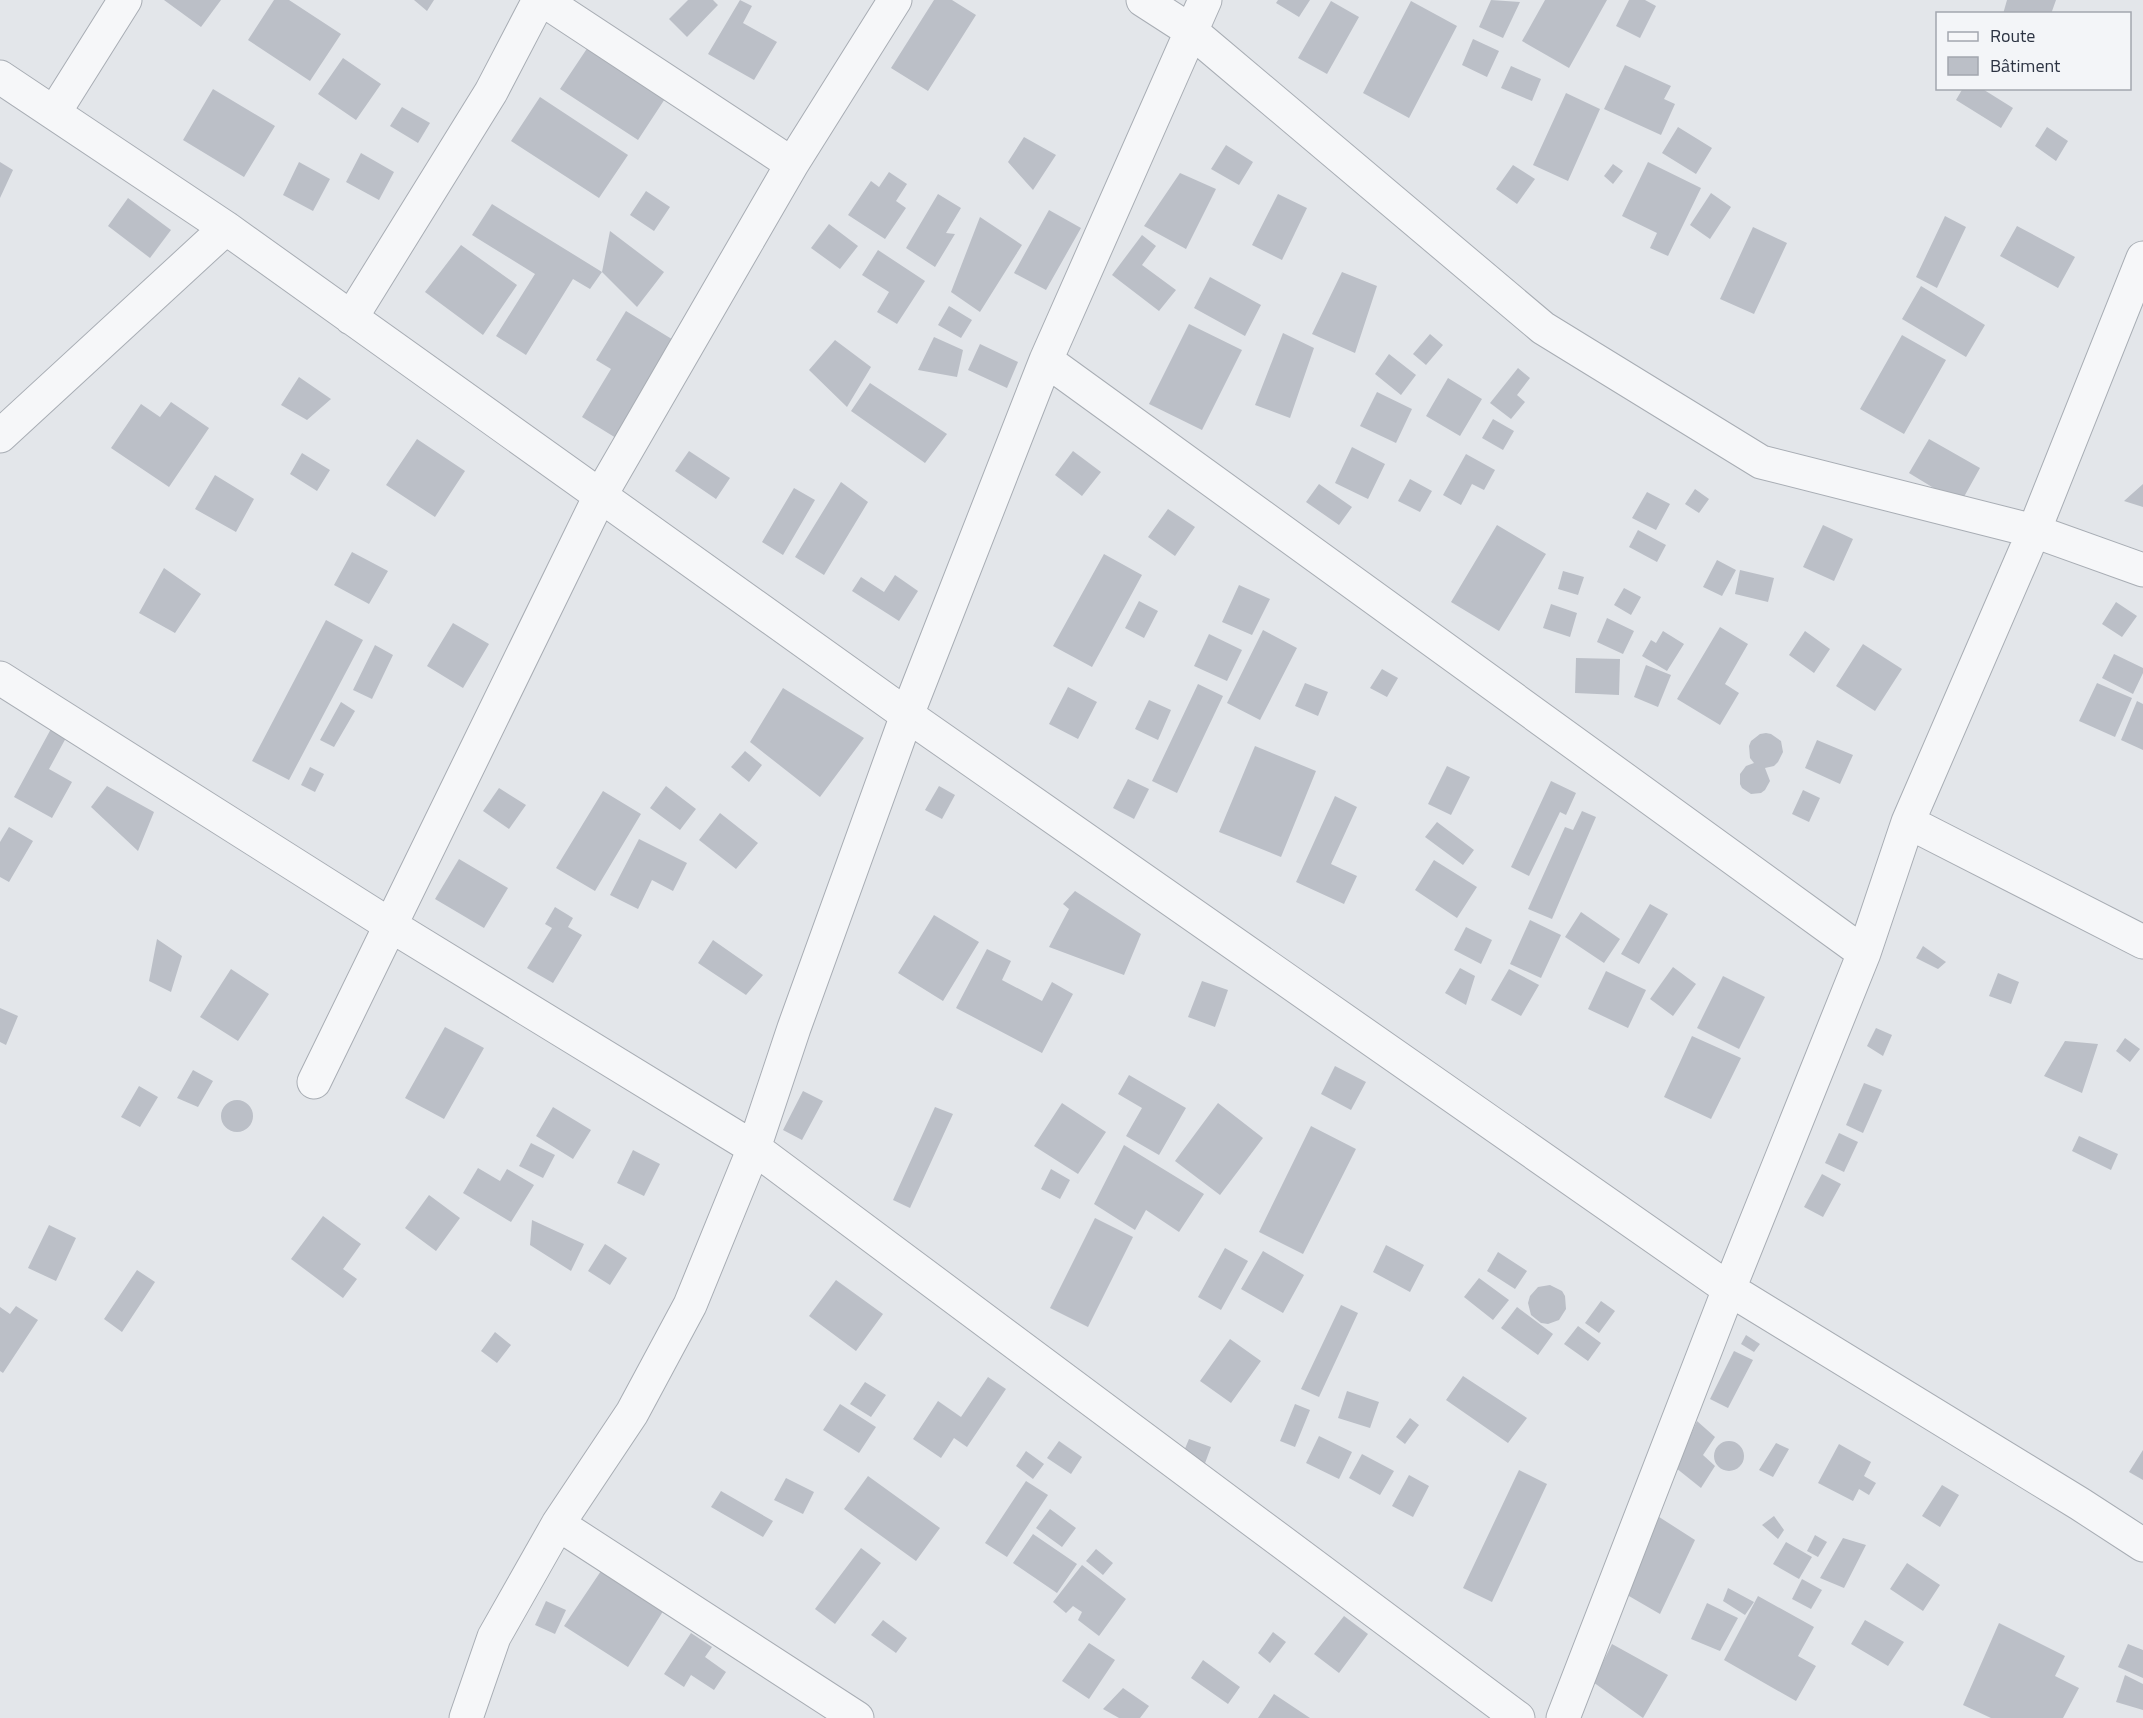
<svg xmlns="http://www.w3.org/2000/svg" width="2143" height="1718" viewBox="0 0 2143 1718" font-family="'Titillium Web',sans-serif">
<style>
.building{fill:#bbbfc7}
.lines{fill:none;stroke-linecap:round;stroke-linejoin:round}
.minor-casing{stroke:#a8adb4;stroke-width:35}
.minor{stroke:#f6f7f9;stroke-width:33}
</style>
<rect width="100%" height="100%" fill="#e3e6ea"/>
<path class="building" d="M164,0H221L201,27Z
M274,0H289L341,34L310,81L248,40Z
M414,0H434L427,11Z
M688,0H713L718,5L687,37L669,19Z
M740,0L752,6L743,23L777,42L754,80L708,54Z
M934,0H952L976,15L928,91L891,68Z
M1278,0H1310L1299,17L1276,3Z
M1491,0L1520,2L1503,38L1479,27Z
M1545,0H1607L1569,68L1522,41Z
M1629,0H1645L1656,6L1640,38L1616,26Z
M2007,0H2056L2051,14H2003Z
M1331,1L1359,17L1327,74L1298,58Z
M1411,1L1457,26L1409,118L1363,93Z
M598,32L676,82L638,140L560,89Z
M1473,39L1499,51L1487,77L1462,65Z
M343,58L381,84L356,120L318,94Z
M1625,65L1671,86L1664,99L1675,104L1661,135L1604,109Z
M1511,66L1541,79L1532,101L1501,88Z
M1963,88H1981L2013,108L2001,128L1956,100Z
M213,89L275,126L244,177L183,140Z
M1566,93L1600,109L1568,181L1533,165Z
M540,97L628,155L599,198L511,141Z
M402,107L430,123L418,143L390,126Z
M1678,127L1712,148L1696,174L1662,153Z
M2047,127L2068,141L2056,161L2035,146Z
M1024,137L1056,155L1033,190L1008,162Z
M1226,145L1253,162L1239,185L1211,169Z
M361,153L394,172L379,200L346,182Z
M0,162L13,170L0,198Z
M299,162L330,179L313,211L283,195Z
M1648,162L1701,188L1668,256L1650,248L1657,233L1622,216Z
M1613,164L1623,171L1613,184L1604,176Z
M1513,165L1535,179L1517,204L1496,189Z
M889,172L907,184L896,201L906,208L885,239L848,215L871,181L879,187Z
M1180,173L1216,189L1186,249L1144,226Z
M646,191L670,207L654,231L630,215Z
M1711,193L1731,207L1710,239L1690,225Z
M938,194L961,208L946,233L955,234L935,267L906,248Z
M1278,194L1307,208L1282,260L1252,245Z
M128,198L171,230L150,258L108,226Z
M492,204L602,272L590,289L573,279L526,355L496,336L535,274L472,235Z
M1049,210L1081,228L1046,290L1014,273Z
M1945,216L1966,227L1937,288L1916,277Z
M980,217L1022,245L980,312L951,292Z
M829,224L858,246L840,269L811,248Z
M2017,226L2075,257L2058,288L2000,256Z
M1753,227L1787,243L1754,314L1720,299Z
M610,231L664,272L637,307L602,272Z
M1142,235L1156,246L1142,265L1176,290L1159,311L1112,275Z
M461,245L517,285L483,335L425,292Z
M878,250L925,281L897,324L877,312L889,292L862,275Z
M1342,272L1377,286L1355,353L1312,334Z
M1210,277L1261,305L1245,336L1194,308Z
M1921,286L1985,325L1966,357L1902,319Z
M949,306L972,320L961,338L938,325Z
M626,311L675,341L616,438L582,417L611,369L596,360Z
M1189,324L1242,350L1202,430L1149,404Z
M1283,333L1314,348L1290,418L1255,405Z
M1430,334L1443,345L1426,365L1413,354Z
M1902,335L1946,360L1904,434L1860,409Z
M934,337L963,350L957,377L918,370Z
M835,340L871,367L847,407L809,370Z
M980,344L1018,362L1007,388L968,370Z
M1389,354L1416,375L1401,395L1375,374Z
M1518,368L1530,378L1517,395L1525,402L1511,419L1490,403Z
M299,377L331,399L307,420L281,405Z
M1448,378L1482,399L1460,436L1426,416Z
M870,383L947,434L925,463L851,411Z
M1377,392L1412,409L1396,443L1360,426Z
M171,402L209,428L169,487L111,448L141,404L160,417Z
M1493,419L1514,431L1503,450L1482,438Z
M417,439L465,471L435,517L386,485Z
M1929,439L1980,468L1960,504L1909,473Z
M1352,447L1385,464L1368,499L1335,483Z
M689,451L730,478L716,499L675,471Z
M1073,451L1101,472L1082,496L1055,475Z
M302,453L330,470L317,491L290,474Z
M1466,454L1495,470L1484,490L1472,484L1461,505L1443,495Z
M215,475L254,499L236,532L195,509Z
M1410,479L1432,491L1420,512L1398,501Z
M841,482L868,502L824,575L795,557Z
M1319,484L1352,507L1339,525L1306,502Z
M2143,484V507L2124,501Z
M794,488L815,500L783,555L762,542Z
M1695,489L1709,499L1699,513L1685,504Z
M1647,492L1670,504L1656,530L1632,518Z
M1168,509L1195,527L1175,556L1148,537Z
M1497,525L1546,554L1499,631L1451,602Z
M1823,525L1853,539L1834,581L1803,567Z
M1638,530L1666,545L1657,562L1629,547Z
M352,552L388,571L369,604L334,585Z
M1104,554L1142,575L1092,667L1053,646Z
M1717,560L1736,570L1722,596L1703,587Z
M164,568L201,594L175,633L139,613Z
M1740,570L1774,578L1768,602L1735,594Z
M1563,571L1584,577L1578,595L1558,589Z
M895,575L918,591L899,621L852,591L861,577L884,592Z
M1239,585L1270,599L1252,635L1222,622Z
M1624,588L1641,597L1631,615L1614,605Z
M1139,601L1158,611L1144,638L1125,628Z
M2116,602L2137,616L2122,637L2102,624Z
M1551,604L1577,613L1570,637L1543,628Z
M1607,618L1634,631L1623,654L1597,642Z
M326,620L363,640L289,780L252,761Z
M453,623L489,644L463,688L427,666Z
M1720,627L1748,644L1725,684L1739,693L1720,725L1677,699Z
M1263,630L1297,648L1260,720L1227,703Z
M1663,631L1684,644L1667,671L1642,656L1651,640L1656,643Z
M1805,631L1830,649L1814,673L1789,655Z
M1209,634L1242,650L1227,681L1194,666Z
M1863,644L1902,669L1875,711L1836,686Z
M375,645L393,655L372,699L353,690Z
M2114,654L2143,668V673L2133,694L2102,678Z
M1576,658L1620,659L1619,695L1575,693Z
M1646,665L1671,675L1658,707L1634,697Z
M1382,669L1398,678L1387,697L1370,688Z
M1305,683L1328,692L1318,716L1295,706Z
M2097,683L2132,698L2115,737L2079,721Z
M1198,684L1223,696L1177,793L1152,781Z
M1068,687L1097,702L1078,739L1049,724Z
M783,688L864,738L820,797L750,742Z
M1149,700L1171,710L1158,740L1135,729Z
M2137,701L2143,704V750L2121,740Z
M341,702L355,711L334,747L320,740Z
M52,727L67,736L49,769L72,782L52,818L14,797Z
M1766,733L1771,734L1781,741L1783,752L1778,762L1774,766L1765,768L1770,781L1765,790L1761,793L1751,794L1742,788L1740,784V774L1746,766L1754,763L1750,758L1749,746L1751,741L1760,734Z
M1817,740L1853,755L1840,784L1805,768Z
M1255,746L1316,771L1281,857L1219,832Z
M745,751L762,765L749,782L731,767Z
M1447,766L1470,777L1451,815L1428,804Z
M310,767L324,774L315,792L301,785Z
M1128,779L1149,789L1134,819L1113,808Z
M1551,781L1576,793L1566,815L1560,812L1529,876L1511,867Z
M107,786L154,812L138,851L91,807Z
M666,786L696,809L680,830L650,808Z
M939,786L955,795L942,819L925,810Z
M499,788L526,805L509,829L483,811Z
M1803,790L1820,798L1809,822L1792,814Z
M603,791L641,814L595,891L556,868Z
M1335,796L1357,807L1331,864L1357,876L1344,904L1296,882Z
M1582,811L1596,817L1552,919L1528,909L1565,827L1573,830Z
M720,813L758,843L736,869L699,840Z
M1437,822L1474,850L1463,865L1425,837Z
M9,827L33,841L9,882L0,877V842Z
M639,839L687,863L673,891L652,880L638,909L610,895Z
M459,859L508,888L484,928L435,899Z
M1434,860L1477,887L1457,918L1415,890Z
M1075,891L1141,934L1124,975L1049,947L1069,909L1063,904Z
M1650,904L1668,914L1639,964L1621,954Z
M555,907L573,918L568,927L582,935L553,983L527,968L552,928L545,924Z
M1581,912L1620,939L1604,963L1565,937Z
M934,915L979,942L943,1001L898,973Z
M1530,920L1561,935L1541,978L1510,964Z
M1466,927L1492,940L1481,964L1454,950Z
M157,939L182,956L171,992L149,981Z
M713,940L763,975L746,995L698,963Z
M1923,946L1946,962L1938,969L1916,958Z
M987,949L1011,961L1002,980L1042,1001L1052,982L1073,994L1042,1053L956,1008Z
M1673,967L1696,984L1673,1016L1650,999Z
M1460,968L1475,976L1466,1005L1445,993Z
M231,969L269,994L238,1041L200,1017Z
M1509,969L1539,985L1521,1016L1491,1000Z
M1606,971L1646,990L1628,1028L1588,1009Z
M1998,973L2019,982L2011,1004L1989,996Z
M1723,976L1765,997L1739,1049L1697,1028Z
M1202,981L1228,990L1215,1027L1188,1017Z
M0,1008L18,1016L6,1045L0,1042Z
M445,1027L484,1048L444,1119L405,1098Z
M1876,1028L1892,1035L1883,1056L1867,1046Z
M1692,1036L1741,1058L1711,1119L1664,1097Z
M2125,1038L2140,1049L2130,1062L2116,1051Z
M2065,1041L2098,1044L2082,1093L2044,1076Z
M1335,1066L1366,1082L1351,1110L1321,1094Z
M193,1070L213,1081L198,1107L177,1098Z
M1129,1075L1186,1108L1159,1155L1126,1136L1142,1108L1118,1094Z
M1864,1083L1882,1090L1863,1133L1846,1125Z
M139,1086L158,1097L140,1127L121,1117Z
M803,1091L823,1101L802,1140L783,1130Z
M221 1116a16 16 0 1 1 32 0a16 16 0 1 1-32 0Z
M1062,1103L1106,1132L1078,1174L1034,1146Z
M1218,1103L1263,1138L1220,1195L1175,1161Z
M553,1107L591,1130L573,1159L536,1136Z
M935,1107L953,1114L910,1208L893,1200Z
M1311,1126L1356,1149L1303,1254L1259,1232Z
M1839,1133L1858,1142L1844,1172L1825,1163Z
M2079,1136L2118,1154L2111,1170L2072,1151Z
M531,1143L555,1155L543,1178L519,1166Z
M1124,1145L1204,1194L1179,1232L1146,1210L1135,1230L1094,1204Z
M633,1150L660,1164L644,1196L617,1183Z
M478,1168L500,1181L507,1169L534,1185L511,1222L463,1193Z
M1051,1169L1070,1180L1060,1199L1041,1189Z
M1822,1174L1841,1184L1823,1217L1804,1207Z
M429,1195L460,1218L436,1251L405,1228Z
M323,1216L361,1244L343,1269L357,1279L343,1298L291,1259Z
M1095,1218L1133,1237L1088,1327L1050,1308Z
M532,1220L584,1244L571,1271L530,1245Z
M49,1225L76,1238L56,1281L28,1268Z
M605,1244L627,1258L610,1285L588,1271Z
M1386,1245L1424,1265L1410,1292L1373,1272Z
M1225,1248L1248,1261L1221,1310L1198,1297Z
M1263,1251L1304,1275L1283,1313L1241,1289Z
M1498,1252L1527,1271L1515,1289L1487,1271Z
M137,1270L155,1282L122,1332L104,1319Z
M1479,1278L1509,1300L1493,1320L1464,1297Z
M836,1280L883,1314L856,1351L809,1316Z
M1550,1285L1562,1291L1565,1296L1566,1309L1559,1320L1548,1324L1541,1323L1531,1315L1528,1303L1530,1296L1538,1287Z
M1601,1301L1615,1311L1599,1333L1585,1323Z
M1341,1305L1358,1313L1319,1397L1301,1389Z
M16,1306L38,1320L3,1373L0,1371V1307L10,1314Z
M1517,1307L1553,1334L1538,1355L1501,1328Z
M1578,1326L1601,1343L1588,1361L1564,1344Z
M495,1332L511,1345L497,1363L481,1351Z
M1746,1335L1760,1344L1754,1352L1741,1344Z
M1230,1339L1261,1361L1231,1403L1200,1381Z
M1734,1351L1753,1360L1728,1408L1710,1399Z
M1463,1376L1527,1418L1508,1443L1446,1400Z
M988,1377L1006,1389L967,1447L954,1438L941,1458L913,1439L938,1401L961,1417Z
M865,1382L886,1395L871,1417L850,1404Z
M1347,1391L1379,1402L1370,1428L1338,1418Z
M840,1404L876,1427L859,1453L823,1430Z
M1295,1404L1310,1410L1295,1447L1280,1441Z
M1410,1418L1419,1425L1405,1444L1396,1437Z
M1697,1421L1715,1437L1703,1455L1715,1466L1701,1488L1676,1468Z
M1319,1436L1352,1452L1339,1479L1306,1463Z
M1189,1439L1211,1447L1204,1466L1184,1451Z
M1059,1441L1082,1457L1071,1474L1047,1458Z
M1714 1456a15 15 0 1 1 30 0a15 15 0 1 1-30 0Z
M1776,1443L1789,1449L1773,1477L1759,1470Z
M1839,1444L1871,1462L1864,1476L1876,1483L1869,1495L1859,1489L1853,1501L1818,1483Z
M2143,1450V1480L2129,1472Z
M1026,1451L1044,1464L1033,1479L1016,1466Z
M1362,1454L1394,1471L1380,1495L1349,1478Z
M1519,1470L1547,1484L1492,1602L1463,1588Z
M1409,1475L1429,1486L1413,1517L1392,1506Z
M868,1476L940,1528L916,1561L844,1509Z
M786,1478L814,1492L803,1514L774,1500Z
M1026,1481L1048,1495L1007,1557L985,1543Z
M1942,1485L1959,1495L1940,1527L1922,1516Z
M721,1491L773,1521L763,1537L711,1507Z
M1050,1509L1076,1528L1062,1547L1036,1528Z
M1656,1515L1695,1540L1660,1614L1622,1592Z
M1774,1516L1784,1530L1778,1539L1762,1525Z
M1033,1534L1077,1564L1057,1593L1013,1563Z
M1815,1535L1827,1542L1818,1557L1807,1551Z
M1843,1538L1866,1545L1844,1588L1820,1578Z
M1786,1542L1812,1557L1799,1579L1773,1564Z
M861,1548L881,1563L835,1624L815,1609Z
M1096,1549L1113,1563L1103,1575L1086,1561Z
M1907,1563L1940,1585L1923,1611L1890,1589Z
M605,1565L667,1605L628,1667L564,1626Z
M1082,1565L1126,1599L1099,1636L1078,1620L1082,1612L1073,1606L1066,1613L1053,1602Z
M1802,1579L1822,1590L1811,1609L1792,1599Z
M1728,1588L1754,1602L1745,1615L1723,1601Z
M1758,1596L1814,1627L1798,1656L1816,1666L1796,1701L1724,1660Z
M546,1601L566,1610L555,1634L535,1625Z
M1707,1603L1738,1618L1720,1651L1691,1639Z
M1344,1616L1368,1634L1339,1673L1314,1654Z
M883,1620L907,1638L896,1653L871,1635Z
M1865,1620L1904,1642L1888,1666L1851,1644Z
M1999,1623L2065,1656L2055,1676L2079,1688L2063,1718H1991L1963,1705Z
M1273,1632L1286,1642L1270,1663L1258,1653Z
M691,1633L712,1647L705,1657L726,1672L714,1690L691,1675L684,1687L664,1674Z
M1089,1643L1115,1660L1089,1699L1062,1681Z
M1612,1644L1668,1675L1643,1718L1593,1682Z
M2128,1644L2143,1650V1678L2118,1667Z
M1203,1660L1240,1687L1228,1704L1191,1678Z
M2125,1675L2143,1684V1710L2116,1702Z
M1123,1688L1149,1706L1140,1718H1119L1103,1709Z
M1274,1694L1310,1718H1258Z"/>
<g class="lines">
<defs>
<path id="minor" d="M543,0L792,164
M1143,0L1191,31L1543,328L1761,462L2034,531L2143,570
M0,77L226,228L907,715L1729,1289L2080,1504L2143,1545
M54,113L125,0
M351,318L491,92L539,0
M1046,360L1864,953
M0,436L226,228
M0,678L390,925L754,1148L1518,1718
M1908,822L2143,942
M314,1082L600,496L792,164L895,0
M558,1524L857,1718
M466,1718L494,1637L558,1524L632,1413L690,1305L754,1148L794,1028L907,715L1046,360L1205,0
M1563,1718L1729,1289L1864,953L1908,822L2034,531L2143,258"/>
</defs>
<use href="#minor" class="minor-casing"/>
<use href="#minor" class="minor"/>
</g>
<rect x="1936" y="12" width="195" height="78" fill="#f3f5f8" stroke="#a3a7af" stroke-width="1.5"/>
<rect x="1948" y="32" width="30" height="9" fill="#f6f7f9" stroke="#a3a7af" stroke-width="1.5"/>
<text x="1990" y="42" font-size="18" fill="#2c3342">Route</text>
<rect x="1948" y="57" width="30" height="18" fill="#bbbfc7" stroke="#a3a7af" stroke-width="1.5"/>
<text x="1990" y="72" font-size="18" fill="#2c3342">Bâtiment</text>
</svg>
